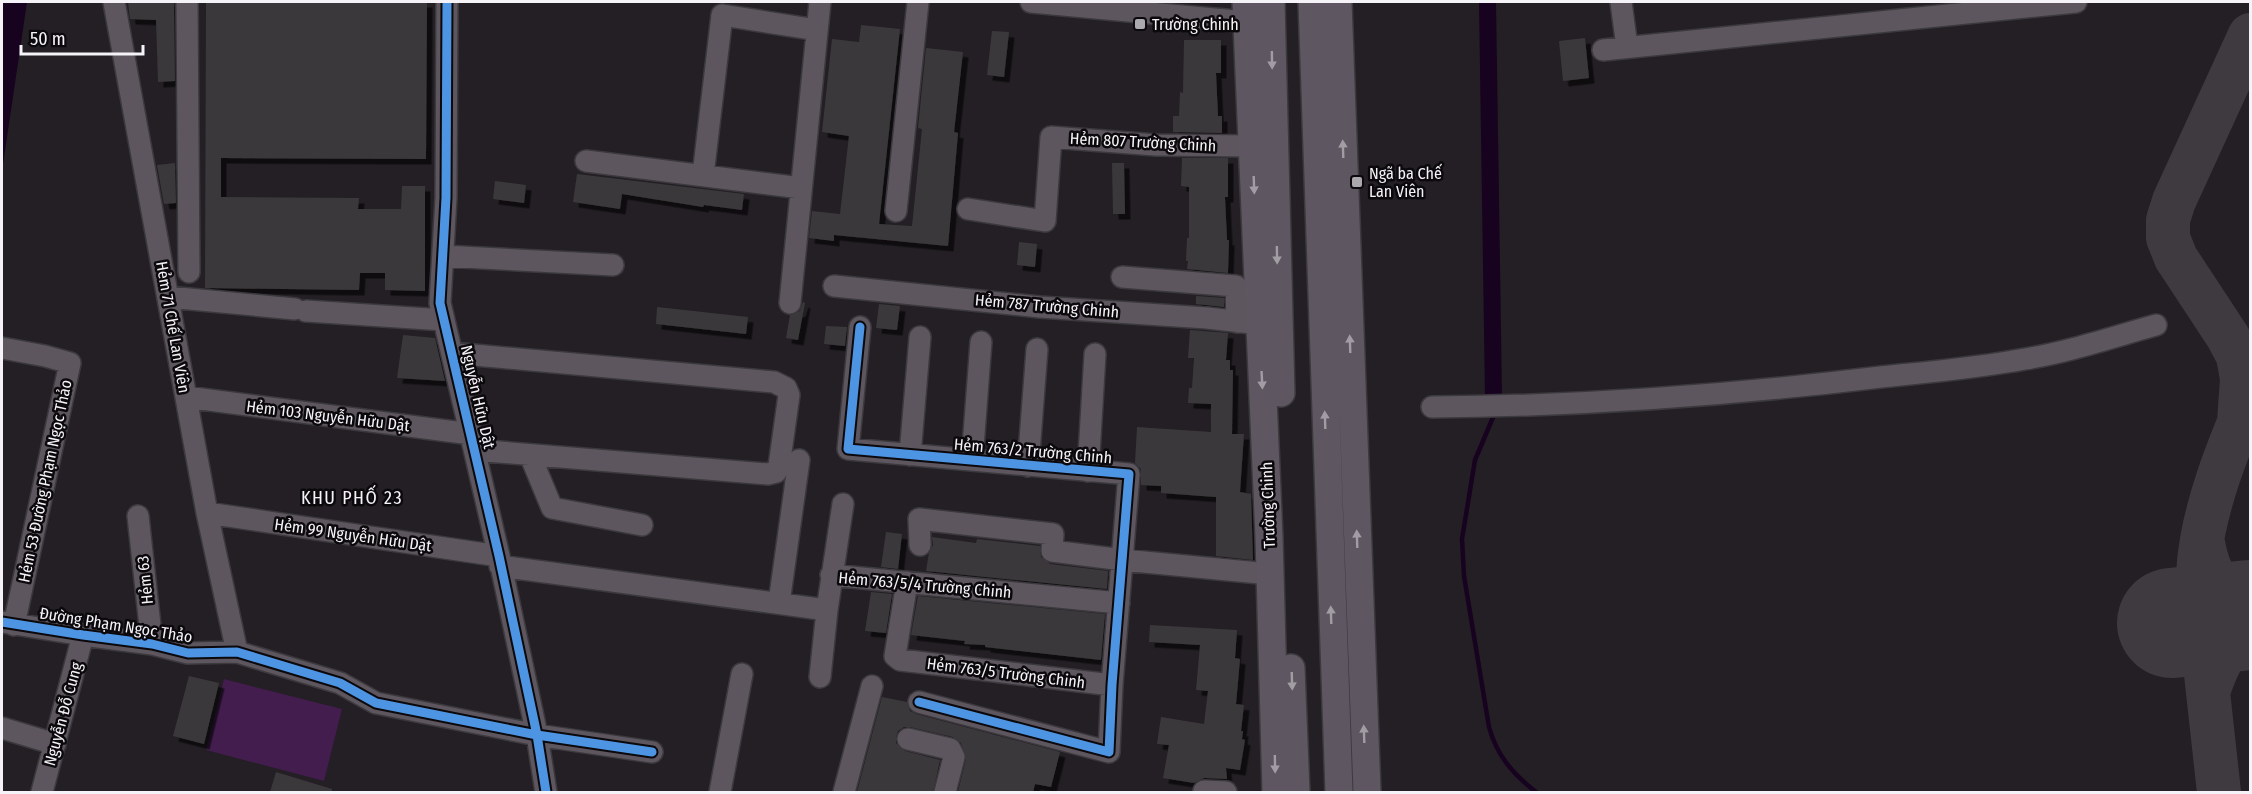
<svg xmlns="http://www.w3.org/2000/svg" width="2252" height="794" viewBox="0 0 2252 794" font-family="'Fira Sans Condensed',sans-serif">
<style>
.green{fill:#421d4d}
.water{fill:#17031f}
.lines{fill:none;stroke-linecap:round;stroke-linejoin:round}
.stream{stroke:#17031f;stroke-width:4.5}
.taxiway{stroke:#3e3a40;stroke-width:44}
.runway{stroke:#3e3a40;stroke-width:110}
.building{fill:#3b383b;filter:url(#shadow)}
.minor-casing{stroke:#3b393d;stroke-width:24}
.major-casing{stroke:#3b393d;stroke-width:30}
.minor{stroke:#5d565f;stroke-width:21}
.major{stroke:#5e5660;stroke-width:27}
.cycleway-casing{stroke:#0c090c;stroke-width:13}
.cycleway{stroke:#4d94e3;stroke-width:9}
.oneway{fill:#a29da4}
.poi-dot{fill:#aca9ae;stroke:#0c090c;stroke-width:2}
.labels{text-anchor:middle;dominant-baseline:central;stroke-width:5;stroke-linejoin:round;paint-order:stroke}
.poi-label{font-size:16px;fill:#f6f3f8;stroke:#0c090c;text-anchor:start}
.street-label{font-size:16px;fill:#f6f3f8;stroke:#0c090c}
.neighbourhood-label{font-size:18px;letter-spacing:1.5px;fill:#f6f3f8;stroke:#0c090c}
</style>
<defs>
<filter id="shadow"><feDropShadow dx="5.5" dy="5.5" stdDeviation="0" flood-color="#0009"/></filter>
</defs>
<rect width="100%" height="100%" fill="#231f24"/>
<path class="green" d="M224,679L342,709L324,781L206,750Z"/>
<path class="water" d="M2,2H27L2,171Z
M1479,2L1496,3L1502,397H1485Z"/>
<g class="lines">
<path class="stream" d="M1494,415L1475,460L1462,539L1464,576L1489,727C1497,756 1513,774 1536,792"/>
<path class="taxiway" d="M2239,422L2242,379L2238,356L2228,337L2176,258L2168,238V220L2174,201L2250,35
M2203,543C2208,572 2220,597 2250,607
M2208,692C2218,662 2226,647 2250,628
M2219,792C2214,747 2209,702 2204,656C2201,625 2196,592 2199,561C2205,504 2228,448 2250,396"/>
<path class="runway" d="M2172,623L2250,615"/>
</g>
<path class="building" d="M128,2H174L175,81L158,82L156,20L130,19Z
M206,2H427L426,159L221,158V197L359,198L358,209H401L402,186H425V291L385,290V273H360L359,290L205,288Z
M861,25L900,29L879,224L912,226L922,129L918,128L926,48L963,52L954,132L958,133L948,246L834,235V241L809,238L812,211L840,214L849,136L822,132L832,39L859,42Z
M992,31L1009,32L1004,77L987,75Z
M1585,38L1589,78L1563,81L1559,41Z
M1184,40H1221V73H1216L1218,116H1222V133L1173,132V116H1179L1180,92L1183,93Z
M1182,158H1228V197H1225L1227,240H1229L1228,273L1187,269L1188,261H1186L1187,238H1189V187L1181,186Z
M175,163L176,203L164,204L157,165Z
M1112,163H1124L1125,214H1113Z
M577,174L744,194L742,210L704,205L703,207L622,194L620,209L573,202Z
M495,181L526,185L524,203L493,199Z
M1019,242L1037,244L1035,267L1017,265Z
M1196,296L1224,298V307L1196,304Z
M803,302L805,303L798,340L786,338L790,315L800,311Z
M879,304L900,306L897,330L876,328Z
M657,307L748,317L746,334L656,324Z
M826,326L847,327L845,346L824,344Z
M1190,330L1228,333L1226,360H1230V370H1233L1232,434H1244L1240,492L1251,494L1253,560L1216,556V497L1161,493V486L1141,485V469L1135,463L1137,427L1211,432V404L1188,403L1189,388H1192L1194,358H1188Z
M403,335L435,338L445,381L397,378Z
M886,532L902,534L898,569L881,567Z
M932,537L976,543L977,539L1040,546L1041,557L1050,564L1108,571L1107,589L926,571L929,553L933,545Z
M871,592L892,594L886,633L865,631Z
M918,596L1105,614L1101,660L985,647V645L964,644L965,641L911,635Z
M1150,625L1237,630L1235,658L1240,659L1236,704L1244,705L1241,731H1243L1242,739L1245,740L1240,770L1226,768L1227,779L1204,778L1194,783L1163,778L1169,745L1157,744L1161,717L1204,724L1208,691L1196,690L1200,645L1149,642Z
M189,676L219,683L204,744L173,736Z
M882,697L907,702L910,711L916,714L1060,752L1051,787L1035,784L1033,792H958L966,759L961,743L953,737L910,727H904L898,731L896,737V743L905,751L940,760L933,792H857Z
M276,772L332,789V792H270Z"/>
<g class="lines">
<defs>
<path id="minor" d="M114,2L207,513L237,652
M187,2L189,272
M447,2L446,198L440,303L499,556L537,735L546,792
M1031,2L1247,22
M1621,2L1627,47
M1603,50L2076,2
M586,161L801,188
M703,175L722,15L817,30
M968,209L1045,221L1051,137L1156,145L1253,146
M896,211L918,2
M443,256L613,265
M1122,277L1236,286L1237,322
M834,286L1040,307L1207,318L1260,324
M168,297L295,309
M790,303L820,2
M306,311L444,320
M860,327L848,449L1129,474L1112,685L1109,752L919,702
M2,348L45,356L70,363L14,625
M452,353L774,382L786,388L789,395L779,466L776,472L768,474L475,450
M186,397L471,434
M1432,407C1582,406 1732,395 1881,377C1929,372 1977,368 2025,359C2069,352 2113,337 2156,325
M530,455L552,508L642,525
M910,455L920,337
M972,460L981,342
M1028,466L1037,349
M1088,471L1095,354
M207,513L499,556
M138,516L152,644
M920,545L919,519L1053,534L1052,551L1123,560L1270,574
M500,566L827,610
M831,575L1119,603
M907,582L895,656L900,660L1112,685
M779,603L799,460
M2,622L83,635L152,644L188,653L237,652L340,683L376,703L537,735L652,752
M820,677L827,610L843,504
M2,728L55,744
M908,739L950,749L954,757L945,792
M1204,791L1226,792
M42,792L83,635
M720,792L742,674
M844,792L872,686"/>
<path id="major" d="M1246,2L1269,537L1276,792
M1271,2L1281,393
M1312,2L1339,792
M1338,2L1367,792
M1291,668L1296,792"/>
</defs>
<use href="#minor" class="minor-casing"/>
<use href="#major" class="major-casing"/>
<use href="#minor" class="minor"/>
<use href="#major" class="major"/>
<defs>
<path id="cycleway" d="M447,2L446,198L440,303L499,556L537,735L546,792
M860,327L848,449L1129,474L1112,685L1109,752L919,702
M2,622L83,635L152,644L188,653L237,652L340,683L376,703L537,735L652,752"/>
</defs>
<use href="#cycleway" class="cycleway-casing"/>
<use href="#cycleway" class="cycleway"/>
</g>
<defs><path id="oneway-solid" d="M-6-.8H1V-3.2L6.5 0L1 3.2V.8H-6Z" transform="scale(1.5)"/></defs>
<g class="oneway">
<use href="#oneway-solid" transform="translate(1272 60) rotate(89)"/>
<use href="#oneway-solid" transform="translate(1343 149) rotate(-92)"/>
<use href="#oneway-solid" transform="translate(1254 185) rotate(88)"/>
<use href="#oneway-solid" transform="translate(1277 255) rotate(89)"/>
<use href="#oneway-solid" transform="translate(1350 344) rotate(-92)"/>
<use href="#oneway-solid" transform="translate(1262 380) rotate(87)"/>
<use href="#oneway-solid" transform="translate(1325 420) rotate(-92)"/>
<use href="#oneway-solid" transform="translate(1357 539) rotate(-92)"/>
<use href="#oneway-solid" transform="translate(1331 615) rotate(-92)"/>
<use href="#oneway-solid" transform="translate(1292 681) rotate(88)"/>
<use href="#oneway-solid" transform="translate(1364 734) rotate(-92)"/>
<use href="#oneway-solid" transform="translate(1275 764) rotate(89)"/>
</g>
<g class="poi-dot">
<rect x="1134" y="18" width="12" height="12" rx="3"/>
<rect x="1351" y="176" width="12" height="12" rx="3"/>
</g>
<g class="labels">
<g class="poi-label">
<text x="1152" y="24">Trường Chinh</text>
<text x="1369" y="173">Ngã ba Chế<tspan x="1369" dy="18">Lan Viên</tspan></text>
</g>
<g class="street-label">
<text transform="translate(1143 142) rotate(3)">Hẻm 807 Trường Chinh</text>
<text transform="translate(1047 306) rotate(5)">Hẻm 787 Trường Chinh</text>
<text transform="translate(173 327) rotate(80)">Hẻm 71 Chế Lan Viên</text>
<text transform="translate(478 397) rotate(77)">Nguyễn Hữu Dật</text>
<text transform="translate(328 416) rotate(7)">Hẻm 103 Nguyễn Hữu Dật</text>
<text transform="translate(1033 451) rotate(5)">Hẻm 763/2 Trường Chinh</text>
<text transform="translate(45 481) rotate(-78)">Hẻm 53 Đường Phạm Ngọc Thảo</text>
<text transform="translate(1268 505) rotate(-92)">Trường Chinh</text>
<text transform="translate(353 535) rotate(8)">Hẻm 99 Nguyễn Hữu Dật</text>
<text transform="translate(145 580) rotate(-96)">Hẻm 63</text>
<text transform="translate(925 585) rotate(5)">Hẻm 763/5/4 Trường Chinh</text>
<text transform="translate(116 625) rotate(9)">Đường Phạm Ngọc Thảo</text>
<text transform="translate(1006 673) rotate(7)">Hẻm 763/5 Trường Chinh</text>
<text transform="translate(63 714) rotate(-75)">Nguyễn Đỗ Cung</text>
</g>
<g class="neighbourhood-label">
<text x="352" y="498">KHU PHỐ 23</text>
</g>
</g>
<rect width="2252" height="794" fill="none" stroke="#f6f3f8" stroke-width="6"/>
<path d="M21 45v9h122v-9" fill="none" stroke="#f6f3f8" stroke-width="3"/>
<text x="30" y="45" font-size="18" fill="#f6f3f8" stroke="#0c090c" stroke-width="4.5" paint-order="stroke">50 m</text>
</svg>
